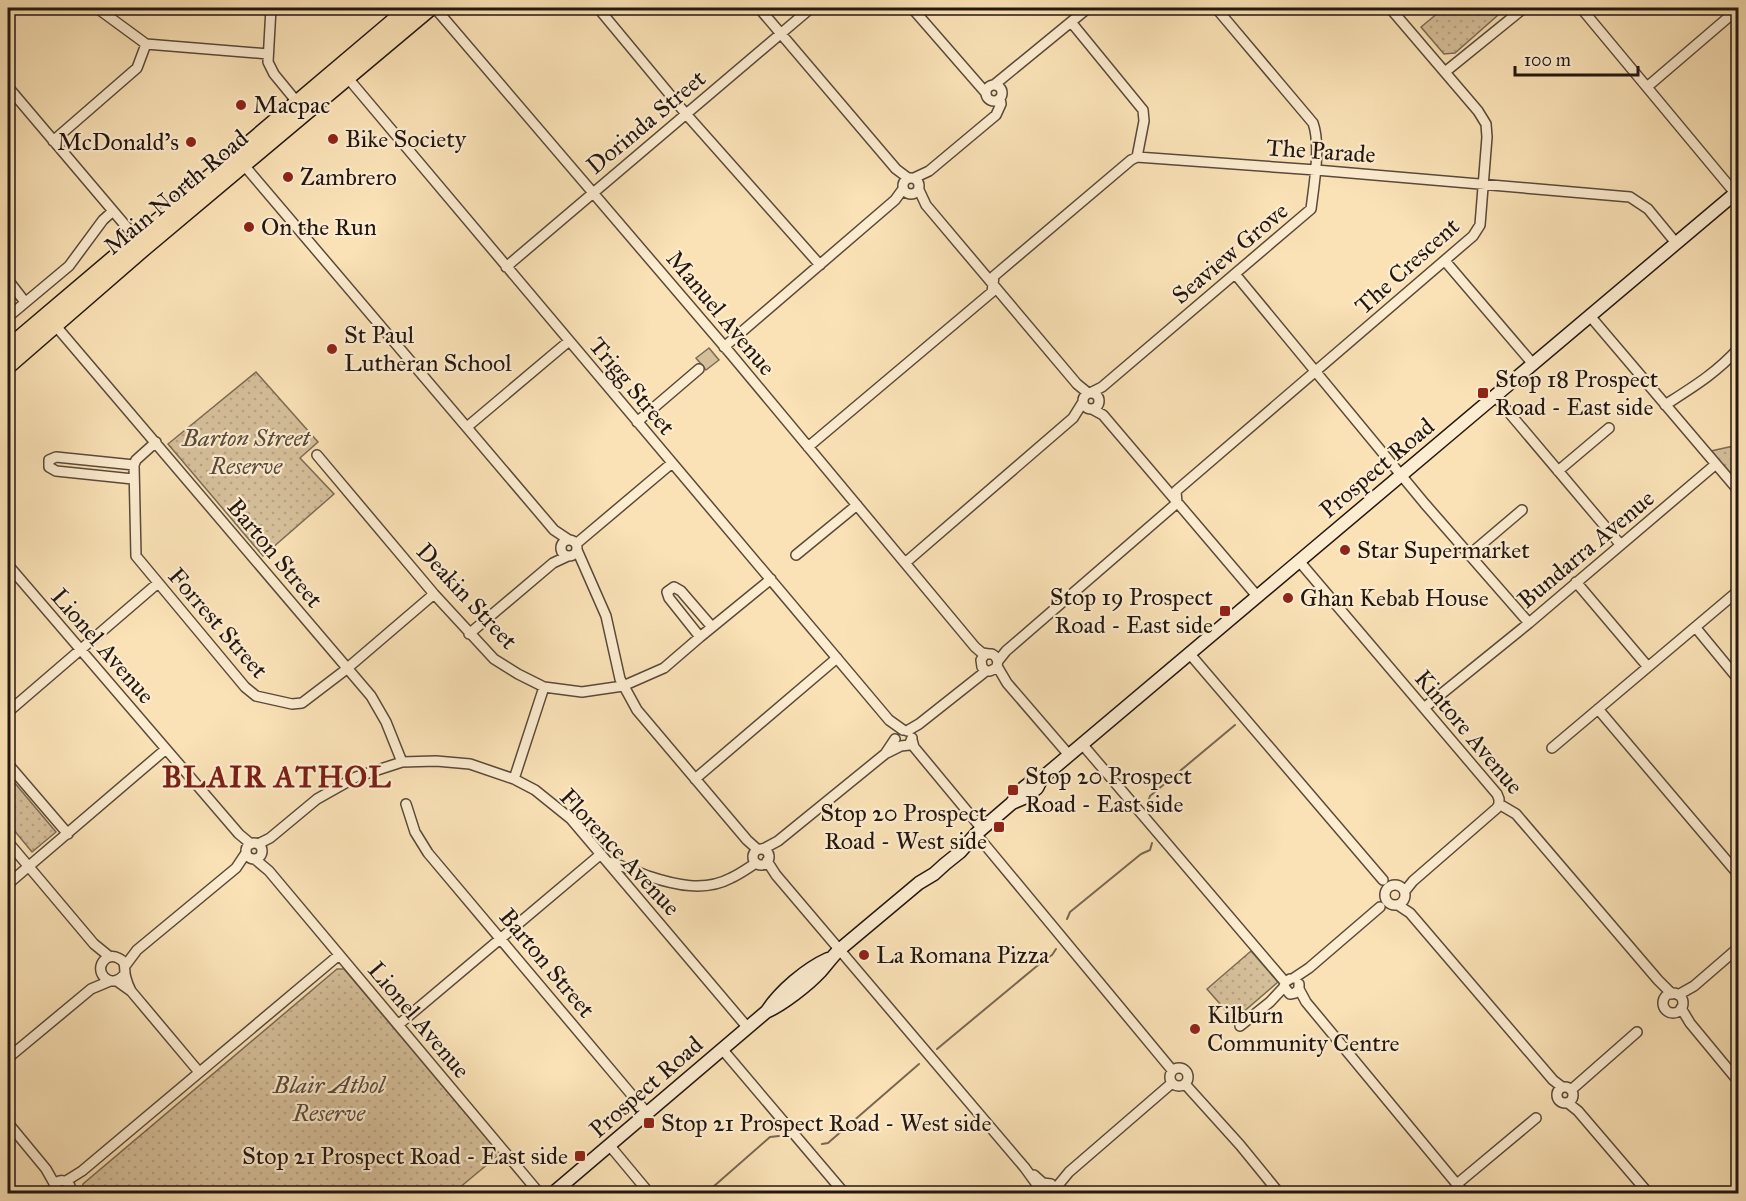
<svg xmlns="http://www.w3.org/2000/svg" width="1746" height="1201" viewBox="0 0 1746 1201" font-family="'IM FELL Great Primer',serif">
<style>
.green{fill:#d5bf9a;stroke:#7c6b56;stroke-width:1.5}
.park{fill:url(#park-dots);stroke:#7c6b56;stroke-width:1.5}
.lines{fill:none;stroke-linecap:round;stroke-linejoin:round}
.stream{stroke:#786752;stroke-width:2}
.minor-casing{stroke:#594a3a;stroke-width:12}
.secondary-casing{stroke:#231711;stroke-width:15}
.trunk-casing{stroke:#231711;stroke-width:18}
.minor{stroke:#fcecd0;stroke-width:9}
.secondary{stroke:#fcecd0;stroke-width:12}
.trunk{stroke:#fae2b6;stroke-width:15}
.poi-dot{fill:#8f2418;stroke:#fcecd0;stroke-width:2}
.labels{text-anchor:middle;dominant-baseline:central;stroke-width:4.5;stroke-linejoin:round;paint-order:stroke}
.poi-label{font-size:24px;fill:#231711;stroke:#fcecd0;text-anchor:start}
.street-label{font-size:24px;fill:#231711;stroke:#fcecd0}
.park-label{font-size:24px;font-style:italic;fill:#58493a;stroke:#fcecd0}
.district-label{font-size:30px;font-weight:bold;letter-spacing:1.5px;fill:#7a1f14;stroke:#fcecd0}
</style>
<defs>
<pattern id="park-dots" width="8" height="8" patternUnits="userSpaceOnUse" patternTransform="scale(1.5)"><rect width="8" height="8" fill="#d5bf9a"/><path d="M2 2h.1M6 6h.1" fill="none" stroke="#b7a384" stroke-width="1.8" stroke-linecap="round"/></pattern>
</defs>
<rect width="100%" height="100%" fill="#fae2b6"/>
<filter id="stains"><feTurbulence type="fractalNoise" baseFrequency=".00333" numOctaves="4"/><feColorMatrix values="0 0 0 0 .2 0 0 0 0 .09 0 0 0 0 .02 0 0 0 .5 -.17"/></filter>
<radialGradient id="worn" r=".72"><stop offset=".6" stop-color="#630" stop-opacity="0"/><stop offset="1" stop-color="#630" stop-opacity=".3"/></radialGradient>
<path class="green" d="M709,348L719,360L706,370L696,358Z"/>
<path class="park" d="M1444,8H1506L1455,53L1444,54L1421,27Z
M256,372L318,442L300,458L334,494L263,556L168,444Z
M1738,445V484L1711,451Z
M8,775L56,832L32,852L8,823Z
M1251,951L1278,982L1234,1020L1207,989Z
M337,969H344L500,1154L453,1193H86L82,1189L83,1184Z"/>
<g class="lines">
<path class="stream" d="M1148,802L1150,796L1235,725
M1067,919L1070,912L1141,854L1150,850L1152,843
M937,1049L1043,961L1052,955L1056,949
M822,1144L828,1143L919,1064
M705,1194L770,1137L779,1136"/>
<defs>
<path id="minor" d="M97,8L146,44L268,54
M271,8L268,62L274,74L297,102
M435,8L730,353L975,647L982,653L989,654
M598,8L686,114L820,265
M759,8L896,169L908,178
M912,8L986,93
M1581,8L1735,193
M1071,22L1143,110L1144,121L1137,157
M1445,72L1524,8
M347,77L889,720L903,730
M994,85L1088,8
M986 93a8 8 0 1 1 16 0a8 8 0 1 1-16 0Z
M8,87L136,238
M1647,87L1738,9
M53,141L137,68L146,44
M243,164L554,530L569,540
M903 186a8 8 0 1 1 16 0a8 8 0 1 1-16 0Z
M914,178L929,171L996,115L1001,104L1000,98
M919,190L926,205L1077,384L1088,393
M1445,261L1533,364
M506,267L811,8
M1235,274L1425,504L1529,623
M8,280L25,302
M1590,316L1738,490
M8,317L69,266L103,220L113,211
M55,325L371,696L386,722L402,762
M724,347L895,200L903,189
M1083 401a8 8 0 1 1 16 0a8 8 0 1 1-16 0Z
M1090,393L1102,387L1311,209C1314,185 1321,145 1313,123L1216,8
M1495,396L1620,544
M1665,405C1693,387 1715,374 1738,349
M1092,409L1103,415L1257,596
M637,422L699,369
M467,427L569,341
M156,442L136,460L134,465L136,556L245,687L256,696L292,704L302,703L344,671L434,594
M808,447L992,292L994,276L1131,160L1137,157L1316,170L1630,197L1648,209L1676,243
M317,455L434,594L494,659L518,674L544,687L582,692L623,686L664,668L700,637L771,579
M1558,471L1609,428
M133,479L56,471L49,467V460L56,457L134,465
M561 548a8 8 0 1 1 16 0a8 8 0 1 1-16 0Z
M576,544L672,463
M577,550L606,616L620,679L637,710L747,840L757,849
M796,555L857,505
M1469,555L1522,510
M1299,561L1497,794L1499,799V804L1516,814L1658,980L1672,994
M905,563L1073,418L1083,402
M8,565L239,834L251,844
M1576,582L1648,667
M1696,628L1738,679
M469,634L553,563L568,556
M700,637L669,598L667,592L674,587L681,591L712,627
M1189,653L1383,880
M998,661L1006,651L1177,503L1176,491L1473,236L1480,225L1487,137L1486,124L1478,111L1390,8
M997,666L1007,683L1069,755
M1424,708L1529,623L1716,464
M1598,709L1738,874
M8,712L158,583
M907,731L919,724L986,671H990L996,668C999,663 998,657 992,654H985L981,660L982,667L986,671
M912,740L914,747L982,829
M1082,744L1285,982
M1552,748L1738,591
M887,753L901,746L909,745L912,738
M8,764L68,834
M514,779L544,687
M695,779L837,658
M406,804L415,832L428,853L647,1113
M976,834L1172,1070
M8,842L94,944L110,957
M246 851a8 8 0 1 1 16 0a8 8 0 1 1-16 0Z
M258,844L270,838L317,799L356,777L402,762L436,761L470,764L514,779L535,790L571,819L748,1028
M763,849L778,841L885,754L895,739
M753 857a8 8 0 1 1 16 0a8 8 0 1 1-16 0Z
M256,860L269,871L540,1194
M767,861L776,875L1025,1168L1038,1186
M608,862C622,865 635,871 648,876C675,885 705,892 731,878C740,874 748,868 756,863
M8,884L166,749
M1385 895a10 10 0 1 1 20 0a10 10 0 1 1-20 0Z
M1405,891L1413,881L1497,808L1499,804
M1398,905L1410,913L1553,1080L1562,1087
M125,966L137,950L236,868L246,853
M124,975C119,981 110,984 104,977C95,967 106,952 118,958C128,962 123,970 126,978C127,982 129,987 131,991
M1294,978L1309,968L1380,907
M1290,979L1285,982L1284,987L1290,994L1295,993L1299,989V984
M117,981L131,991L199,1072
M1299,989L1306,1002L1465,1194
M1663 1003a10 10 0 1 1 20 0a10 10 0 1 1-20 0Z
M1678,995L1694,986L1738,948
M1681,1008L1690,1023L1738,1081
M398,1025L601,854
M1240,1026L1270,1002L1284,987
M722,1049L845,1194
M8,1058L91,989L110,981
M1170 1077a9 9 0 1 1 18 0a9 9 0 1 1-18 0Z
M1185,1084L1240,1145L1280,1194
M1557 1095a8 8 0 1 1 16 0a8 8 0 1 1-16 0Z
M1571,1090L1637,1032
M1568,1103L1578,1111L1649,1194
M8,1123L46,1169L55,1185
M610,1146L650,1194
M1034,1175L1043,1183L1051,1184L1055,1189V1194
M66,1181L82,1171L339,955
M1457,1184L1536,1118
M1055,1189L1069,1172L1172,1083
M57,1194L55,1185C59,1179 66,1179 70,1186L68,1194"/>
<path id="secondary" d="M1012,803C1020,790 1027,782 1042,778
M767,1011C780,991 806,969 828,959
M552,1194L766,1012C782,1005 808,985 820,972C827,964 832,957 839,950L919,883L934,874L945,864L960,852L976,834L1012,803L1026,797L1037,788L1042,778L1738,191"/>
<path id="trunk" d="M8,348L409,8
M8,366L144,248L430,8"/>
</defs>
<use href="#minor" class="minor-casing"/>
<use href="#secondary" class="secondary-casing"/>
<use href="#trunk" class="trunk-casing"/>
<use href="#minor" class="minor"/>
<use href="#secondary" class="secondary"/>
<use href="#trunk" class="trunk"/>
</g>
<g class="poi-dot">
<circle cx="241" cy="105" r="6"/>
<circle cx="333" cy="139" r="6"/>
<circle cx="191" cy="142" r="6"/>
<circle cx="288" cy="177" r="6"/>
<circle cx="249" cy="227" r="6"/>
<circle cx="332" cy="349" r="6"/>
<rect x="1477" y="387" width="12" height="12" rx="3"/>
<circle cx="1345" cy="550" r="6"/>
<circle cx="1288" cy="598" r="6"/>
<rect x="1219" y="605" width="12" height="12" rx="3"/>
<rect x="1007" y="784" width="12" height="12" rx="3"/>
<rect x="993" y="821" width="12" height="12" rx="3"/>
<circle cx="864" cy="955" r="6"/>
<circle cx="1195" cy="1029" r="6"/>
<rect x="643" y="1117" width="12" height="12" rx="3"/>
<rect x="574" y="1150" width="12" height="12" rx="3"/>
</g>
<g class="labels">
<g class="poi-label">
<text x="253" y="105">Macpac</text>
<text x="345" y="139">Bike Society</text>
<text x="179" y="142" text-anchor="end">McDonald's</text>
<text x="300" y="177">Zambrero</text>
<text x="261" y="227">On the Run</text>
<text x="344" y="335">St Paul<tspan x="344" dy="28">Lutheran School</tspan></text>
<text x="1495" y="379">Stop 18 Prospect<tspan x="1495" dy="28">Road - East side</tspan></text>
<text x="1357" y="550">Star Supermarket</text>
<text x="1213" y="597" text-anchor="end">Stop 19 Prospect<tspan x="1213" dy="28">Road - East side</tspan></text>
<text x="1300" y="598">Ghan Kebab House</text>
<text x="1025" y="776">Stop 20 Prospect<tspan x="1025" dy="28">Road - East side</tspan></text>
<text x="987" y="813" text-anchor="end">Stop 20 Prospect<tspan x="987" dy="28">Road - West side</tspan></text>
<text x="876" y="955">La Romana Pizza</text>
<text x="1207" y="1015">Kilburn<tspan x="1207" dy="28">Community Centre</tspan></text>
<text x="661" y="1123">Stop 21 Prospect Road - West side</text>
<text x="568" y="1156" text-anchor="end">Stop 21 Prospect Road - East side</text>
</g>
<g class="street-label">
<text transform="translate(646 122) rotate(-40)">Dorinda Street</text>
<text transform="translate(1321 151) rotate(4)">The Parade</text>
<text transform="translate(176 192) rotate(-40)">Main North Road</text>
<text transform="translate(1230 253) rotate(-40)">Seaview Grove</text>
<text transform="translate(1407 266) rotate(-42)">The Crescent</text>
<text transform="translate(721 313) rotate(50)">Manuel Avenue</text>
<text transform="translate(632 386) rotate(50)">Trigg Street</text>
<text transform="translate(1377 468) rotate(-40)">Prospect Road</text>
<text transform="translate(1586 549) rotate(-40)">Bundarra Avenue</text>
<text transform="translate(275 553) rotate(50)">Barton Street</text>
<text transform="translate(467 596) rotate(47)">Deakin Street</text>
<text transform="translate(218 623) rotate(49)">Forrest Street</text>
<text transform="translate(103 646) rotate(49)">Lionel Avenue</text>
<text transform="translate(1469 732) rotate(50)">Kintore Avenue</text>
<text transform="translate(620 852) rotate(47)">Florence Avenue</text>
<text transform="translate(547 963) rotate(50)">Barton Street</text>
<text transform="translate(419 1020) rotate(50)">Lionel Avenue</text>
<text transform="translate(646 1087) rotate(-41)">Prospect Road</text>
</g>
<g class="park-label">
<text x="246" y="438">Barton Street<tspan x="246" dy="28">Reserve</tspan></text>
<text x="329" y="1085">Blair Athol<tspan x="329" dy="28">Reserve</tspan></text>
</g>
<g class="district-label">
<text x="277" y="777">BLAIR ATHOL</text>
</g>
</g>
<rect width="1746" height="1201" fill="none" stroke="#fae2b6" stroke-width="30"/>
<rect x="9" y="9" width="1728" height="1183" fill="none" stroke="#231711" stroke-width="3"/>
<rect x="15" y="15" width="1716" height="1171" fill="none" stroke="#231711" stroke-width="1.5"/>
<path d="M1515 66v9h123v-9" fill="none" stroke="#231711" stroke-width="3"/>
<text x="1524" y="66" font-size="18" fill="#231711" stroke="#fcecd0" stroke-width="4.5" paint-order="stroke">100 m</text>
<rect width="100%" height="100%" filter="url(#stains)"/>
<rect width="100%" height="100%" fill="url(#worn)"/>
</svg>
